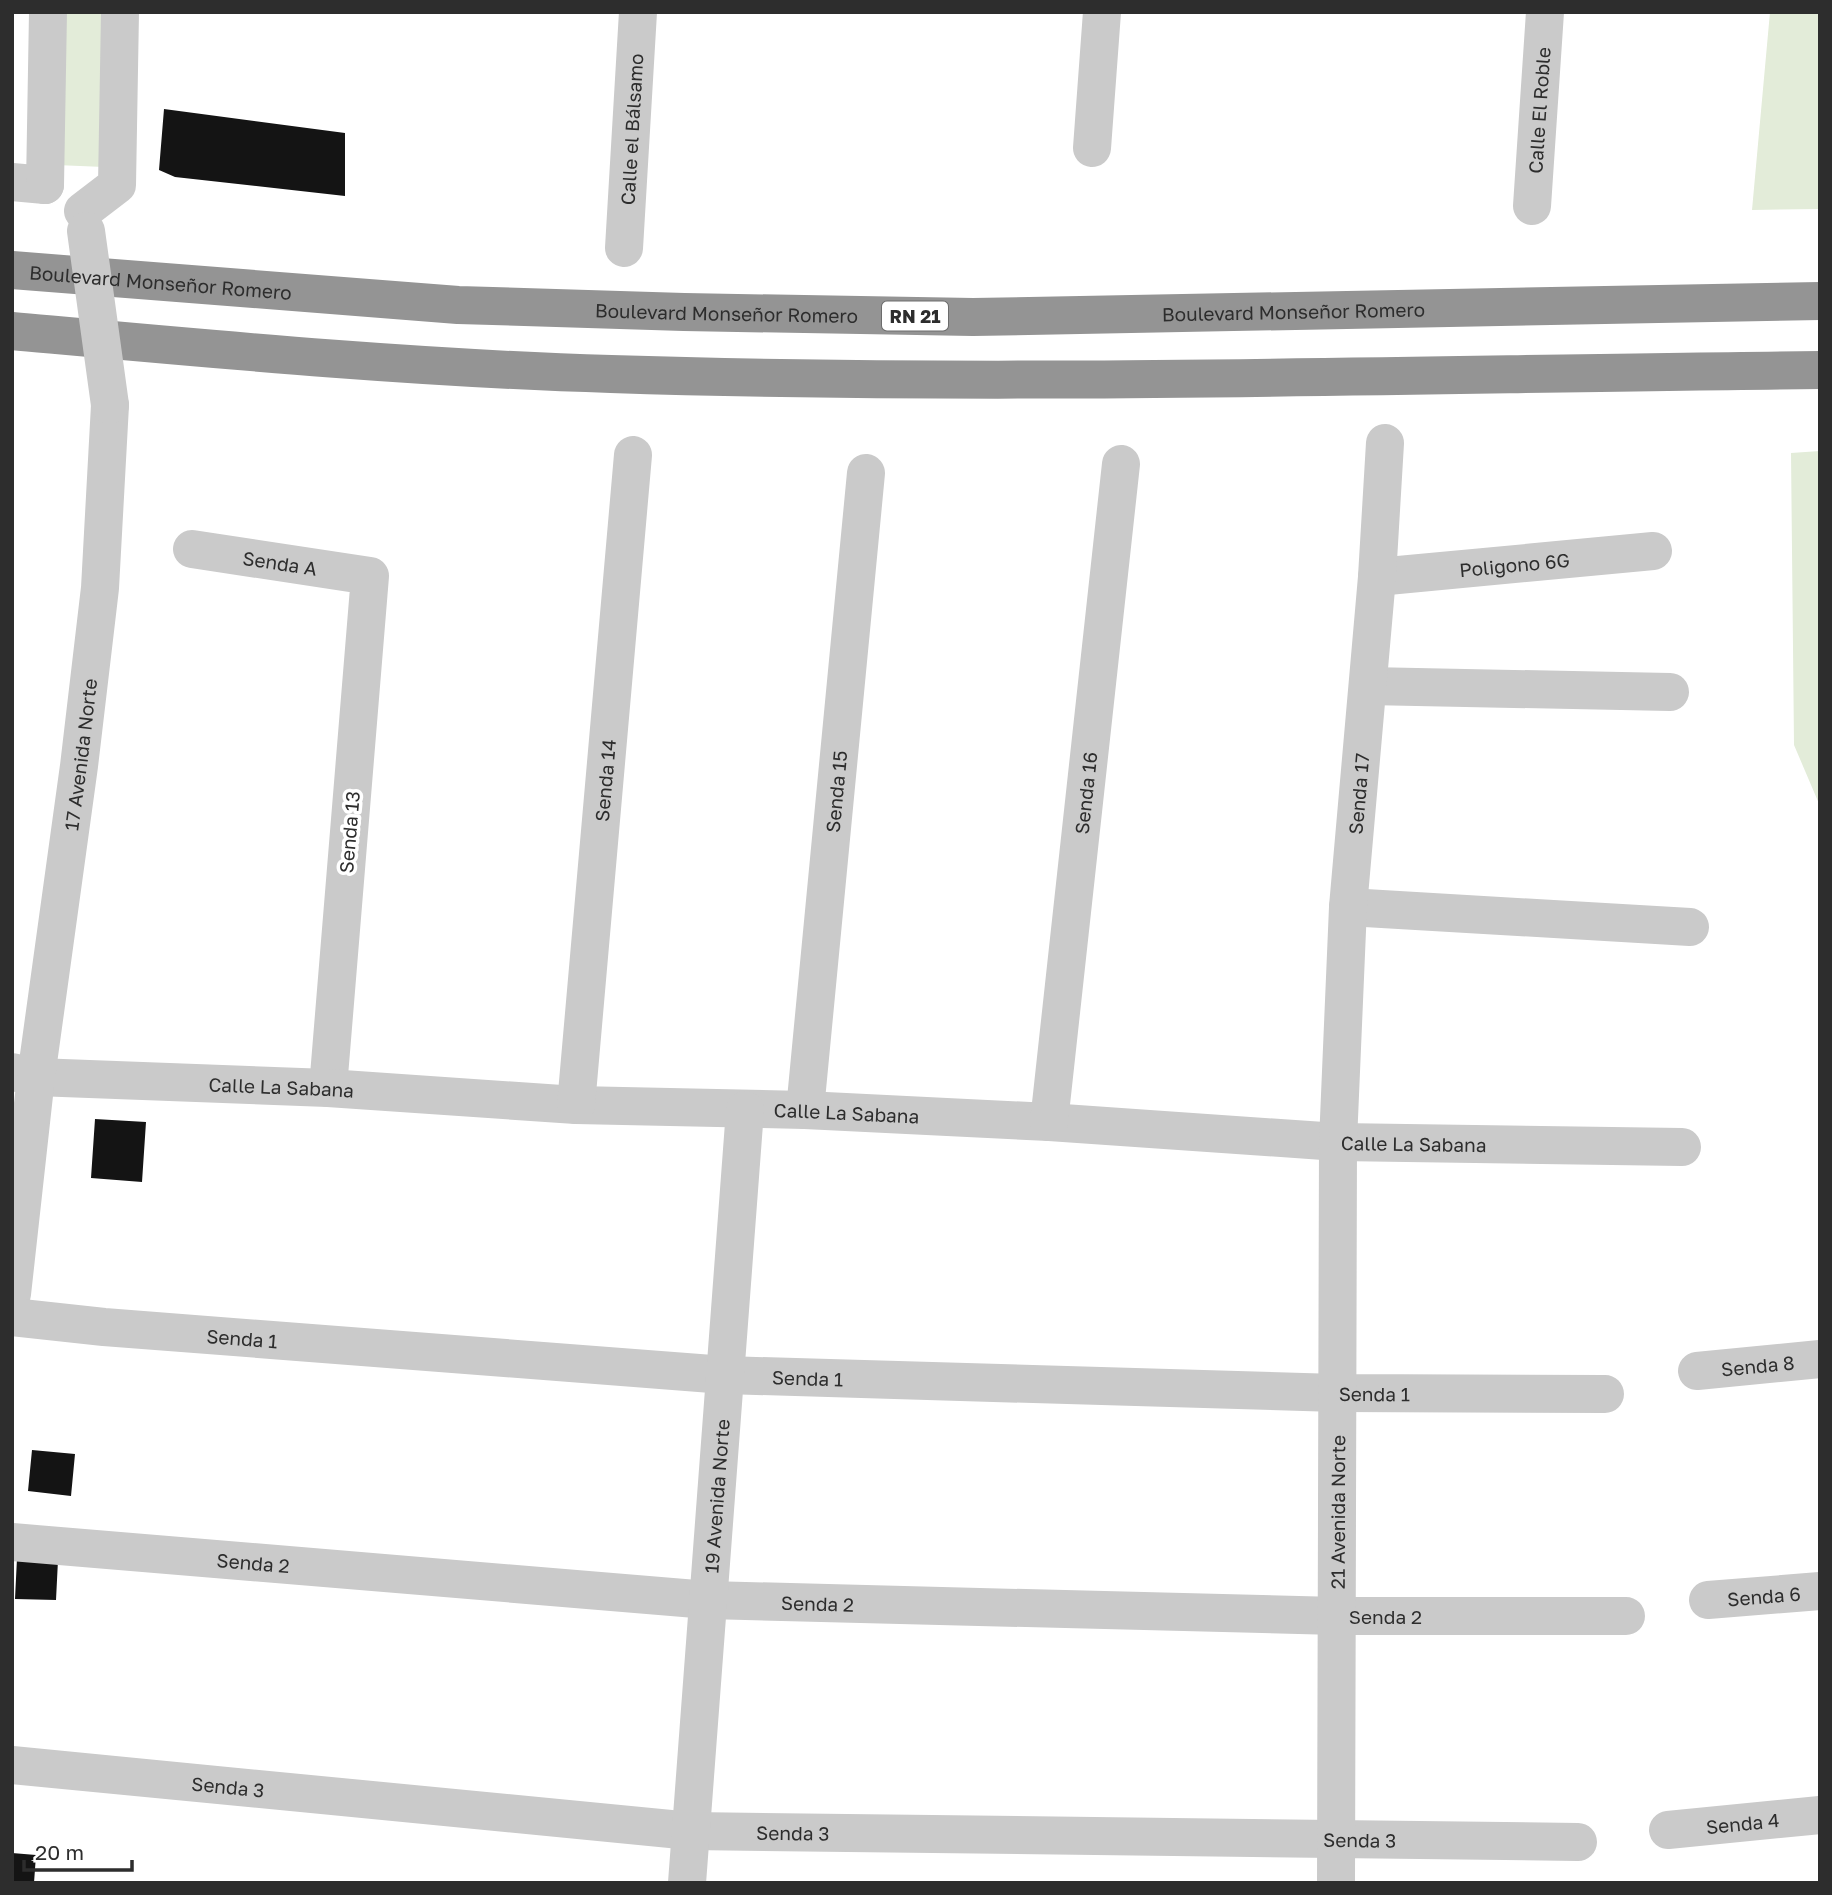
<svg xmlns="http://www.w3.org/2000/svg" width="1832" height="1895" viewBox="0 0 1832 1895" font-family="'Golos Text',sans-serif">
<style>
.green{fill:#e3ecd9}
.building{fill:#141414}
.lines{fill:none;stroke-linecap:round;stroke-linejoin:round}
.minor{stroke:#cacaca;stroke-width:38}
.highway{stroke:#949494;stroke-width:38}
.minor-bridge{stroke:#cacaca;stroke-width:38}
.labels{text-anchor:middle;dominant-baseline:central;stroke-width:7;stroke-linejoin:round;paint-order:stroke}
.shield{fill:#fff;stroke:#6c6c6c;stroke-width:2}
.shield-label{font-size:18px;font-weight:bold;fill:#2d2d2d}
.street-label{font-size:19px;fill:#2d2d2d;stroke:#fff}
</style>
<rect width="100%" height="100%" fill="#fff"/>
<path class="green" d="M59,12H107L104,167L56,165Z
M1770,12H1820V209L1752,210Z
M1820,451V806L1794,745L1791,453Z"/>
<path class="building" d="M164,109L345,133V196L175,177L159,170Z
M95,1119L146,1122L142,1182L91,1178Z
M32,1450L75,1454L71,1496L28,1491Z
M17,1558L58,1560L56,1600L15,1599Z
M12,1853L36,1855L34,1883H12Z"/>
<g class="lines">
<g class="minor">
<path d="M1092,148L1102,12"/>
<path d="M12,182L45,185"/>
<path d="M45,185L48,12"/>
<path id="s1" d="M1532,206L1545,12"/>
<path d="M83,211L117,185L120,12"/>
<path id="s2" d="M624,248L638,12"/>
<path id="s3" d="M192,549L370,576L328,1088"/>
<path id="s4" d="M1377,577L1653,551"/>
<path d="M1368,686L1670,692"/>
<path d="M1348,907L1690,927"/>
<path id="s5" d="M12,1072L36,1077L328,1088L576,1105L805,1110L1049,1122L1338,1142L1682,1147"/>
<path id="s6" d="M576,1105L633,455"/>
<path id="s7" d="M805,1110L866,473"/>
<path id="s8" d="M1049,1122L1121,464"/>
<path id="s9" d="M12,1294L36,1077L79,766L100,588L110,405"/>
<path id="s10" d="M12,1317L104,1327L725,1375L1337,1393L1605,1394"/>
<path id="s11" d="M1697,1371L1820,1359"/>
<path id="s12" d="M12,1542L708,1600L1337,1616H1626"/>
<path id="s13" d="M1708,1600L1820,1591"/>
<path id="s14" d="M12,1765L691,1831L1578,1842"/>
<path id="s15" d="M1668,1830L1820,1815"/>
<path id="s16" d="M687,1883L745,1110"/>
<path id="s17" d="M1336,1883L1338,1142L1348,907L1377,577L1385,443"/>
</g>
<g class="highway">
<path id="s18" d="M12,270L458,305L684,312L973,317L1820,301"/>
<path d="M12,331C211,349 411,368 611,374C1013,387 1417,374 1820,370"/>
</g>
<path class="minor-bridge" d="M86,231L110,405"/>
</g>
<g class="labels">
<rect class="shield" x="882" y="301.5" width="66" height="29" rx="5"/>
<g class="shield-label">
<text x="915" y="316">RN 21</text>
</g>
<g class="street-label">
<text stroke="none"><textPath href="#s1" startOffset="96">Calle El Roble</textPath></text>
<text stroke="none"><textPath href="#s2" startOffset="119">Calle el Bálsamo</textPath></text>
<text stroke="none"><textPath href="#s18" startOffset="149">Boulevard Monseñor Romero</textPath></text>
<text stroke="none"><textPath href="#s18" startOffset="716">Boulevard Monseñor Romero</textPath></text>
<text stroke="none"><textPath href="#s18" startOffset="1283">Boulevard Monseñor Romero</textPath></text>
<text stroke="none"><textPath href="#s3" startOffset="89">Senda A</textPath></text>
<text stroke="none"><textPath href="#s4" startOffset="138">Poligono 6G</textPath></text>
<text stroke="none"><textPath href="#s9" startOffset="544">17 Avenida Norte</textPath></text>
<text stroke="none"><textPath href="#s6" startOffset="326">Senda 14</textPath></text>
<text stroke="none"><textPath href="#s7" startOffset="320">Senda 15</textPath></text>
<text stroke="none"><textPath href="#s8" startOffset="331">Senda 16</textPath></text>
<text stroke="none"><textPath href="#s17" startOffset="1090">Senda 17</textPath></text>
<text transform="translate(349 832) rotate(-85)">Senda 13</text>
<text stroke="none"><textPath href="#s5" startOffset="270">Calle La Sabana</textPath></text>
<text stroke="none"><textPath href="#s5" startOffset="836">Calle La Sabana</textPath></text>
<text stroke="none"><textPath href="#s5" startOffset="1404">Calle La Sabana</textPath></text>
<text stroke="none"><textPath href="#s10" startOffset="231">Senda 1</textPath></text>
<text stroke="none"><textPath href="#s11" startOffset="61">Senda 8</textPath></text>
<text stroke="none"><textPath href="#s10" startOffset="798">Senda 1</textPath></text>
<text stroke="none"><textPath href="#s10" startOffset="1365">Senda 1</textPath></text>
<text stroke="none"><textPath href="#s16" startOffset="388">19 Avenida Norte</textPath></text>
<text stroke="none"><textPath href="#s17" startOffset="371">21 Avenida Norte</textPath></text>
<text stroke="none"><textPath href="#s12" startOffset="242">Senda 2</textPath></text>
<text stroke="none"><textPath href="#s13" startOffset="56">Senda 6</textPath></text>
<text stroke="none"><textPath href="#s12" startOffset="808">Senda 2</textPath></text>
<text stroke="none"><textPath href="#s12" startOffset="1376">Senda 2</textPath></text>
<text stroke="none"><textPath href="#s14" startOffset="217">Senda 3</textPath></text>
<text stroke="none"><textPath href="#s15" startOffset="75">Senda 4</textPath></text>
<text stroke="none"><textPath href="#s14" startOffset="784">Senda 3</textPath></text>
<text stroke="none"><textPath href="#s14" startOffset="1351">Senda 3</textPath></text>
</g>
</g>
<rect width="1832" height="1895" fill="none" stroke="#2d2d2d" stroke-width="28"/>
<path d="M24 1860v10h108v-10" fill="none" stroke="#2d2d2d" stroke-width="3.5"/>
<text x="35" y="1860" font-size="21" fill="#2d2d2d" stroke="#ffffff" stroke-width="5" paint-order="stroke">20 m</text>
</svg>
